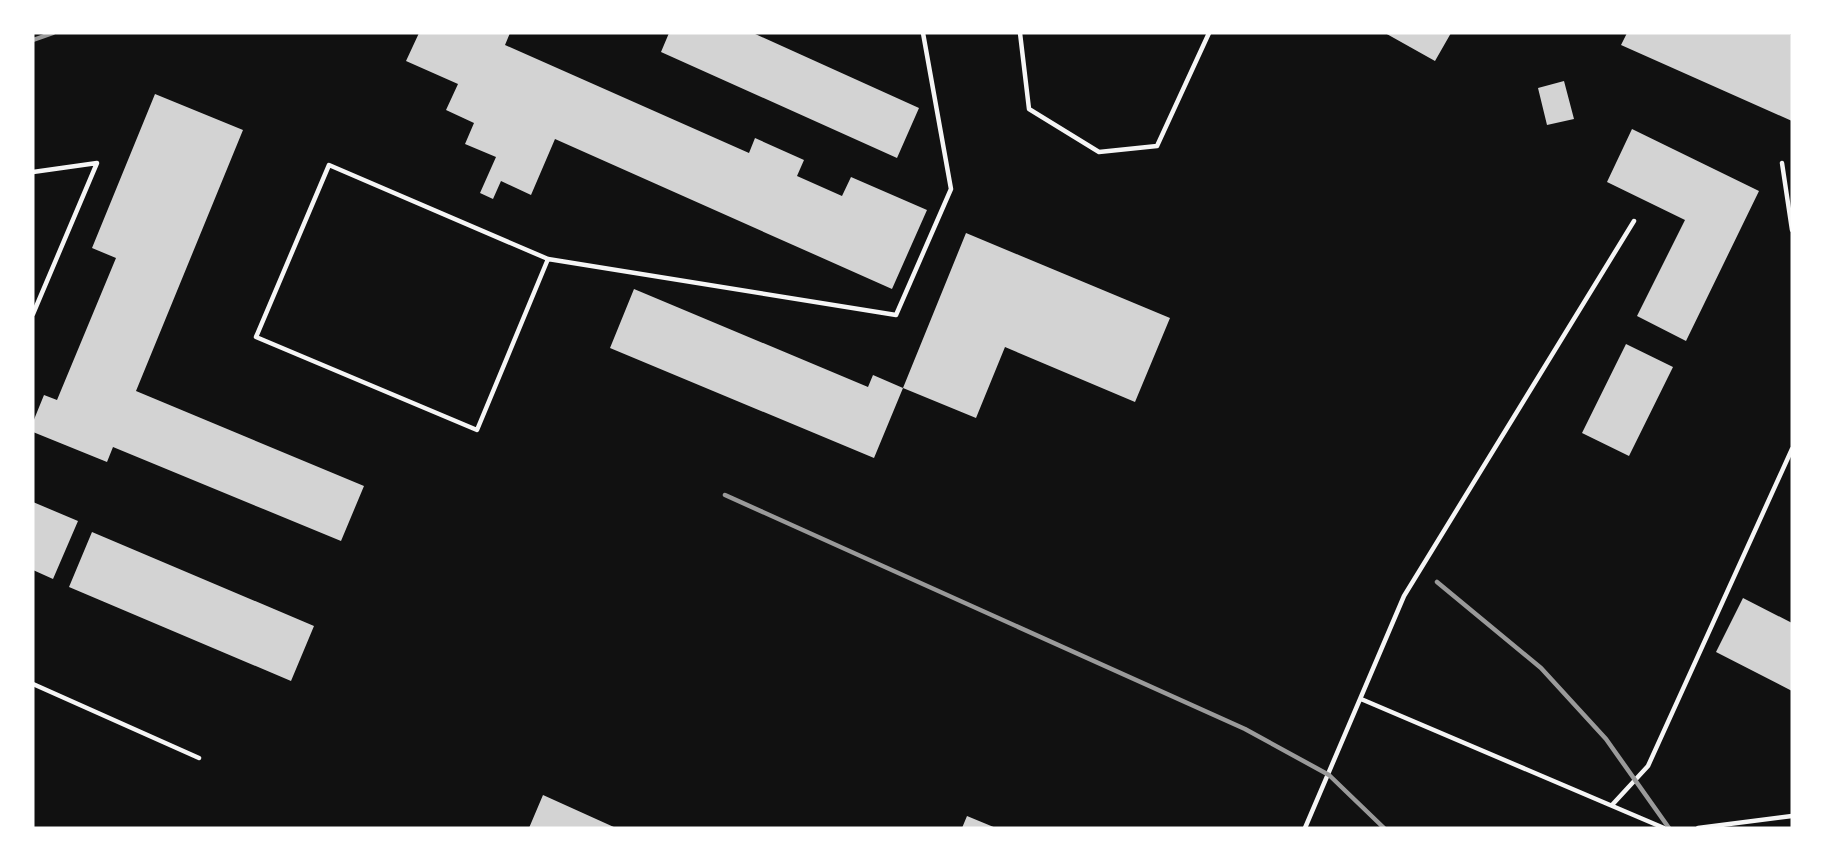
<svg xmlns="http://www.w3.org/2000/svg" width="1825" height="861" viewBox="0 0 1825 861" font-family="'Noto Serif',serif">
<style>
.building{fill:#d3d3d3}
.lines{fill:none;stroke-linecap:round;stroke-linejoin:round}
.service{stroke:#f5f5f5;stroke-width:4.5}
.rail{stroke:#9a9a9a;stroke-width:4.5}
</style>
<rect width="100%" height="100%" fill="#111"/>
<path class="building" d="M419,33H510L505,45L749,153L755,138L804,160L797,176L842,196L851,177L927,210L892,289L555,139L531,195L501,181L493,199L480,193L496,157L465,144L474,123L446,110L458,84L406,61Z
M669,33H753L919,108L897,158L661,52Z
M1385,33H1451L1435,61Z
M1627,33H1788L1792,35V121L1621,45Z
M1564,81L1574,119L1547,125L1538,88Z
M155,94L243,130L136,391L364,486L341,541L113,447L107,462L33,432V422L44,395L57,400L116,258L92,248Z
M1632,129L1759,191L1686,341L1637,316L1685,220L1607,182Z
M966,233L1170,318L1135,402L1005,347L976,418L903,388Z
M634,289L868,387L873,375L903,388L874,458L610,348Z
M1626,344L1673,367L1629,456L1582,433Z
M33,502L78,521L53,579L33,570Z
M92,532L314,626L291,681L69,587Z
M1743,598L1792,623V691L1716,652Z
M543,795L616,828H529Z
M967,816L996,828H962Z"/>
<g class="lines">
<path class="service" d="M1020,33L1029,109L1099,152L1157,146L1209,33
M1782,163L1792,230
M33,172L97,163L33,314
M548,259L477,430L256,337L329,165L548,259L896,315L951,189L923,33
M33,684L199,758
M1361,699L1664,828
M1612,805L1648,766L1792,449
M1305,828L1404,596L1634,221
M1698,828L1792,816"/>
<path class="rail" d="M33,40L53,33
M725,495L1245,729L1329,775L1384,828
M1437,582L1541,668L1606,739L1669,828"/>
</g>
<rect width="1825" height="861" fill="none" stroke="#ffffff" stroke-width="69"/>
</svg>
